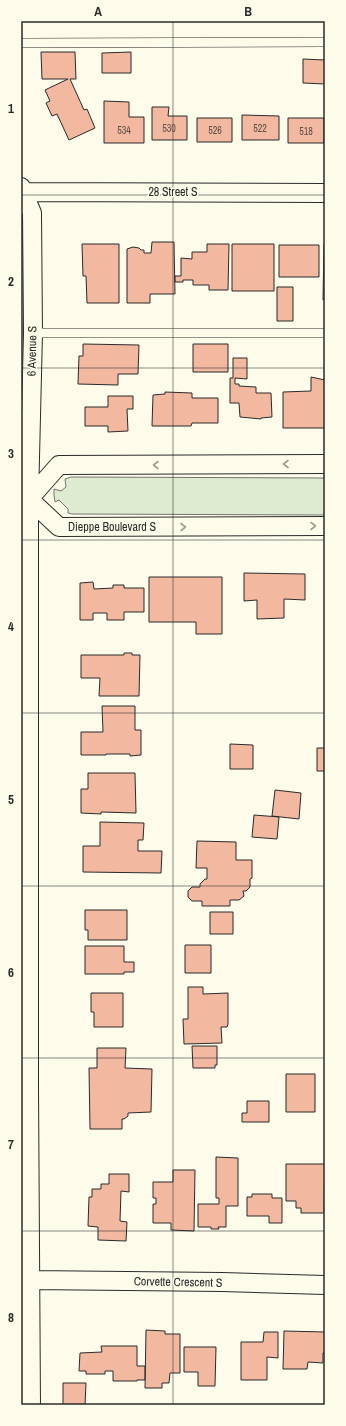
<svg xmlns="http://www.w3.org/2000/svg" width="346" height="1426" viewBox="0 0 346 1426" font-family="'Archivo Narrow',sans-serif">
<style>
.green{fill:#deebd1;stroke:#74746e}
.building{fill:#f2b8a0;stroke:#2b2b2b}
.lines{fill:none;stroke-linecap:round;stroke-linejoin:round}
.lane-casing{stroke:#2b2b2b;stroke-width:10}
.street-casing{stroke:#2b2b2b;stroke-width:20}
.lane{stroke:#fdfbea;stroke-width:9}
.street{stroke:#fdfbea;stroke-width:18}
.oneway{stroke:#9e9d94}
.grid{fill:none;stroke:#2b2b2b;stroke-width:1;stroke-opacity:0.55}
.labels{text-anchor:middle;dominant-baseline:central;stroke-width:3;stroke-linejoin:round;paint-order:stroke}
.number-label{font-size:10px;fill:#5d4e48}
.street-label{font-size:12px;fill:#2b2b2b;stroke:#fdfbea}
.neatline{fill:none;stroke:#2b2b2b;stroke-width:1.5}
.grid-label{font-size:13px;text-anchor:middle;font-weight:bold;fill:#2b2b2b}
</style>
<rect width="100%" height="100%" fill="#fdfbea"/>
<path class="green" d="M71,477L325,478V515L72,514L68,513V509L59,500L55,502L54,495V489L61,491L66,487L65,479Z"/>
<path class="building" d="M41,52H75L76,79H70L84,110L87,109L95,128L69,140L57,114L52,116L46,103L50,101L45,90L68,79H42Z
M131,52V73H102V53Z
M303,59L325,60V84L303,83Z
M104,101L129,102V117H144V143H104Z
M152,107H169L168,116H187V140H152Z
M242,115L279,116V140H242Z
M197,118H232V142H197Z
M288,118H324V143H288Z
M152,242H174L175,294H150V303H127V249L133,247L139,248L141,250H144V253H151Z
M82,244H119V303H87L86,276H83Z
M207,244H229L228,290H209V285H193V280H183V282H175V276H181V258L192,259V252H207Z
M232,244H274V291H232Z
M324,244H325V300H323Z
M279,245H319V277H279Z
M277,287H293V321H277Z
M83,344L139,345L138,374H118V385L78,384L79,356H83Z
M193,344H228V372H193Z
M233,358H247V379L235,378V384H239V386L256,387V393H271L272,417L261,418V419L240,417L239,403H230V378H233Z
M311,377L325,380V428H283V392L311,391Z
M165,392L192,393V398H218V423H192L191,426H152L153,395L165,394Z
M108,396H133V409H127L128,431L108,432V426H85V407H108Z
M244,573L305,574V600L284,599V618L257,619V600L244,601Z
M149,577H222V634H196V622H149Z
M93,582L94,589L113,588V585H124V588H144V612H124V620H107V613H93V620H80V583Z
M124,653H132V655H140L139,696H99L100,678H81V655H124Z
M102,706H135V730H141V755L130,756V754H106V755H81V732H103Z
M230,744L253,745V769H230Z
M317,748H325V771H317Z
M88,773H135L136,813L101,812V814L81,813V789H88Z
M275,790L301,793L299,819L272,816Z
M254,815L279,817L277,839L252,837Z
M100,822L144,823L143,840H138V851H162L161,873L83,872V846H100Z
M197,841L236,842V860H252V878L250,879V887L246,891H243L244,896L239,900H230V906H202V901H192L188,897V891L192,887H200V884L205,879H207V868H196Z
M85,910H127V940H88V930H85Z
M210,912H233V934H210Z
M185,945H211V973H185Z
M85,946H124V962H134V972H124V974H85Z
M188,987H203V994L228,993V1024L227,1027H221L222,1043L184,1044L183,1019H188Z
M91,993H123V1027H94V1012H91Z
M192,1046H217V1065H215V1068H193Z
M97,1048H126L125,1068L152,1069L151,1112L128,1113V1116L124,1119H122V1129H90L89,1068H97Z
M286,1074H315V1112H286Z
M247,1101H269V1122H242V1113H247Z
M216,1157L238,1158V1206H226V1227H218L219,1229H211V1227H198V1204H219V1198H216Z
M286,1164H325L324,1213H301V1208H296V1201H286Z
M173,1170H195L194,1231L171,1230V1223H153V1204H156V1198H153V1182H173Z
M109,1174H129V1192L121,1191L120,1221L127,1222L126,1241L98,1240V1227L88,1226L89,1197H92V1189H101V1184H109Z
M252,1194H272V1198H282V1223H269V1216H247V1197H252Z
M146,1330L165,1331V1334H180V1373H170L169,1383H162V1388H145Z
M284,1331L325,1332V1353H323V1363L308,1362L307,1369H283Z
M264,1332H278V1358L267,1357V1380H241V1342H263Z
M101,1346H137V1366H145V1380H137V1381H113V1371H105V1374H86V1371H79L80,1353L102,1352Z
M184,1347H216L215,1386H198V1372H184Z
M63,1383H86L85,1405H63Z"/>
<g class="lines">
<defs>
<path id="lane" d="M21,43L325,42
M33,333H325"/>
<path id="street" d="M21,187L32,213L33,333L29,499V1088L31,1405
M21,192L325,193
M29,499L59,465L325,464
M29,499L59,527L325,526
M31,1280L222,1282L325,1285"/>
</defs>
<use href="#lane" class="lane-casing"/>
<use href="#street" class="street-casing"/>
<use href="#lane" class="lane"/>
<use href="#street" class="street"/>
</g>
<defs><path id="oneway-chevron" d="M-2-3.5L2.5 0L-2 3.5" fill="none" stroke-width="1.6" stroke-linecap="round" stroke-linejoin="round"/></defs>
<g class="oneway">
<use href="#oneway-chevron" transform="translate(286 464) rotate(180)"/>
<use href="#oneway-chevron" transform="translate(156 465) rotate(180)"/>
<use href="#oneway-chevron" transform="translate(313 526)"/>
<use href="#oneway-chevron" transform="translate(183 527)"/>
</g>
<path class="grid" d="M173,21V1405M21,195H325M21,368H325M21,540H325M21,713H325M21,886H325M21,1058H325M21,1231H325"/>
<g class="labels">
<g class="number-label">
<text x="169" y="128">530</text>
<text x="260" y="128">522</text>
<text x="124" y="130">534</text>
<text x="215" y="130">526</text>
<text x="306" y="131">518</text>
</g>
<g class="street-label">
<text x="173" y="192">28 Street S</text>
<text transform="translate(32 351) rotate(-89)">6 Avenue S</text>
<text x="112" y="527">Dieppe Boulevard S</text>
<text transform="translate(178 1282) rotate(1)">Corvette Crescent S</text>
</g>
</g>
<rect width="346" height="1426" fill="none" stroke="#fdfbea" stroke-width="44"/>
<rect x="22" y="22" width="302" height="1382" class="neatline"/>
<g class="grid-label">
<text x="98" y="16">A</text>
<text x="248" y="16">B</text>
<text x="11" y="113">1</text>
<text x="11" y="286">2</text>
<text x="11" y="458">3</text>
<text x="11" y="631">4</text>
<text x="11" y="804">5</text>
<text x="11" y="977">6</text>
<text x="11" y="1149">7</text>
<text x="11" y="1322">8</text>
</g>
</svg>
